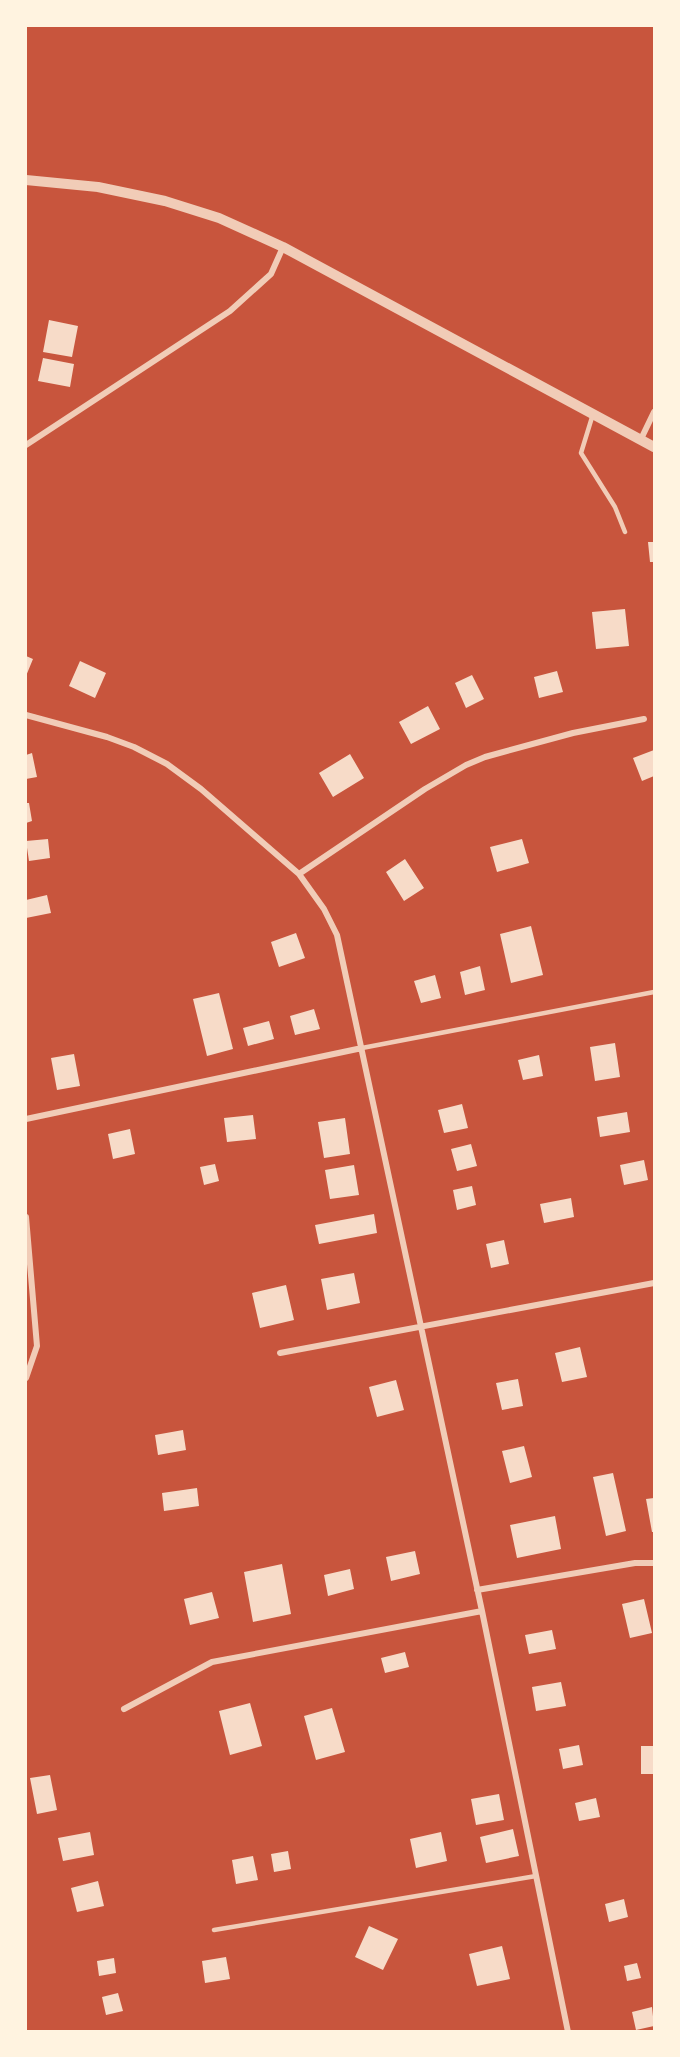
<svg xmlns="http://www.w3.org/2000/svg" width="680" height="2057" viewBox="0 0 680 2057" font-family="'DM Sans',sans-serif">
<style>
.building{fill:#f7dbc8}
.lines{fill:none;stroke-linecap:round;stroke-linejoin:round}
.service{stroke:#f1ccb7;stroke-width:4.5}
.minor{stroke:#f1ccb7;stroke-width:6}
.tertiary{stroke:#f1ccb7;stroke-width:10}
</style>
<rect width="100%" height="100%" fill="#c8553d"/>
<path class="building" d="M49,320L78,326L72,357L43,352Z
M43,358L74,364L70,387L38,381Z
M648,542H654V562H650Z
M625,609L629,646L596,649L592,612Z
M26,656L33,659L26,676Z
M80,661L106,673L95,698L69,686Z
M557,671L563,692L539,698L534,677Z
M472,675L484,699L466,708L455,683Z
M428,706L440,729L411,744L399,722Z
M654,750V776L642,781L633,758Z
M32,753L37,777L26,779V755Z
M350,754L364,778L333,797L319,773Z
M26,803H29L32,821L26,823Z
M48,839L50,858L29,861L26,841Z
M522,839L529,863L497,872L490,847Z
M405,859L424,888L404,901L386,872Z
M47,895L51,913L26,918V900Z
M531,926L543,975L511,983L500,934Z
M296,933L305,958L279,967L271,942Z
M480,966L485,990L465,995L460,972Z
M435,975L441,998L421,1003L414,981Z
M219,993L233,1049L207,1056L193,999Z
M314,1009L320,1029L295,1035L290,1016Z
M269,1021L274,1039L248,1046L243,1028Z
M615,1043L620,1077L595,1081L590,1047Z
M74,1054L80,1086L57,1090L51,1058Z
M539,1055L543,1076L523,1080L518,1060Z
M462,1104L468,1128L444,1133L438,1110Z
M627,1112L630,1132L600,1137L597,1117Z
M253,1115L256,1139L227,1142L224,1118Z
M345,1118L350,1154L324,1158L318,1122Z
M130,1129L135,1154L113,1159L108,1134Z
M471,1144L477,1166L457,1171L451,1149Z
M644,1160L648,1180L624,1185L620,1165Z
M215,1164L219,1181L204,1185L200,1167Z
M354,1165L359,1195L330,1199L325,1170Z
M472,1186L476,1205L457,1210L453,1190Z
M571,1198L574,1217L544,1223L540,1204Z
M374,1214L377,1233L319,1244L315,1225Z
M504,1240L509,1264L491,1268L486,1244Z
M354,1273L360,1303L327,1310L321,1279Z
M286,1285L294,1320L260,1328L252,1293Z
M580,1347L587,1377L562,1382L555,1353Z
M518,1379L523,1406L502,1410L496,1383Z
M396,1380L404,1410L377,1417L369,1387Z
M183,1430L186,1450L158,1455L155,1435Z
M524,1446L532,1477L510,1483L502,1451Z
M613,1473L626,1531L606,1536L593,1477Z
M197,1488L199,1506L164,1511L162,1493Z
M654,1498V1532H652L646,1499Z
M555,1516L561,1549L517,1558L510,1525Z
M415,1551L420,1574L391,1581L386,1557Z
M282,1564L291,1614L253,1622L244,1572Z
M350,1569L354,1589L328,1596L324,1575Z
M212,1592L219,1618L190,1625L184,1599Z
M644,1599L652,1633L630,1638L622,1604Z
M552,1630L556,1649L529,1654L525,1635Z
M405,1652L409,1667L385,1673L381,1658Z
M561,1682L566,1706L536,1711L532,1687Z
M250,1703L262,1746L230,1755L219,1711Z
M332,1708L345,1752L316,1760L304,1716Z
M579,1745L583,1765L563,1769L559,1749Z
M641,1746H654V1774H641Z
M50,1775L57,1810L37,1814L30,1778Z
M499,1794L504,1820L476,1825L471,1799Z
M596,1798L600,1817L579,1821L575,1803Z
M513,1829L519,1856L486,1863L480,1837Z
M90,1832L94,1855L63,1861L58,1838Z
M441,1832L447,1861L416,1868L410,1839Z
M288,1851L291,1869L274,1872L271,1854Z
M253,1856L258,1880L236,1884L232,1860Z
M98,1881L104,1906L77,1912L71,1888Z
M624,1899L628,1917L609,1922L605,1904Z
M369,1926L398,1939L383,1970L355,1957Z
M502,1946L510,1979L477,1986L469,1954Z
M226,1957L230,1979L205,1983L202,1961Z
M114,1958L116,1973L99,1976L97,1961Z
M637,1963L641,1978L627,1981L624,1966Z
M118,1993L123,2011L106,2015L102,1997Z
M652,2007L654,2026L636,2030L632,2012Z"/>
<g class="lines">
<path class="service" d="M593,414L581,453L615,507L625,532
M362,1048L654,992
M214,1930L536,1876"/>
<path class="minor" d="M641,439L654,412
M26,445L230,311L271,274L283,247
M26,715L107,737L134,747L167,764L201,789L299,874L324,909L337,935L482,1611L568,2032
M299,874L425,789L466,765L485,757L573,733L644,719
M26,1119L362,1048
M26,1217L37,1346L26,1378
M280,1353L654,1283
M477,1590L635,1563H654
M124,1709L212,1662L482,1611"/>
<path class="tertiary" d="M26,180L98,187L165,201L219,218L283,247L654,447"/>
</g>
<rect width="680" height="2057" fill="none" stroke="#fff3e0" stroke-width="54"/>
</svg>
